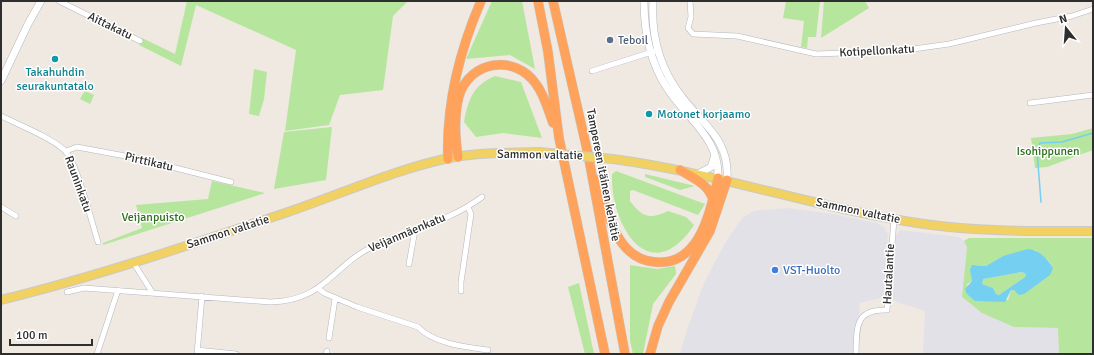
<svg xmlns="http://www.w3.org/2000/svg" width="1094" height="355" viewBox="0 0 1094 355" font-family="Signika,sans-serif">
<style>
.industrial{fill:#e3e1e8}
.green{fill:#b6e59e;fill-rule:evenodd}
.water{fill:#75cff0;fill-rule:evenodd}
.lines{fill:none;stroke-linecap:round;stroke-linejoin:round}
.stream{stroke:#75cff0;stroke-width:1.5}
.street-casing{stroke:#b4b7c1;stroke-width:6}
.secondary-casing{stroke:#b4b7c1;stroke-width:8}
.primary-casing{stroke:#c9c9c9;stroke-width:10}
.highway-casing{stroke:#c9c9c9;stroke-width:10}
.street{stroke:#fff;stroke-width:5}
.secondary{stroke:#fff;stroke-width:7}
.primary{stroke:#f2d163;stroke-width:8}
.highway{stroke:#ffa35c;stroke-width:9}
.primary-bridge-casing{stroke:#c9c9c9;stroke-width:10;stroke-linecap:butt}
.primary-bridge{stroke:#f2d163;stroke-width:8}
.service-dot{fill:#5c6f8a;stroke:#fff;stroke-width:1.5}
.culture-dot{fill:#0f9aa8;stroke:#fff;stroke-width:1.5}
.shop-dot{fill:#3f7fe0;stroke:#fff;stroke-width:1.5}
.labels{text-anchor:middle;dominant-baseline:central;stroke-width:3;stroke-linejoin:round;paint-order:stroke}
.street-label{font-size:12px;fill:#2e2e2e;stroke:#fff}
.service-label{font-size:12px;fill:#4e5e75;stroke:#fff;text-anchor:start}
.culture-label{font-size:12px;fill:#0d838f;stroke:#fff}
.park-label{font-size:12px;fill:#2c6e1b;stroke:#fff}
.shop-label{font-size:12px;fill:#366cbe;stroke:#fff;text-anchor:start}
</style>
<rect width="100%" height="100%" fill="#efe9e1"/>
<path class="industrial" d="M787,208L833,214L877,223L885,228L888,235L884,297L860,303L856,354H680L688,327L704,283L725,243L743,217L754,211Z
M900,230L959,237L964,241L967,246L962,297L1014,327L1058,328L1059,354H923L925,311L897,302L892,299L896,235Z"/>
<path class="green" d="M187,1H408L393,16L383,90L340,95L329,125L285,131L296,50L196,5L181,66L139,45L142,38L175,54Z
M492,1H522L535,69L510,55L466,59Z
M786,1H820L816,37H808L807,48L801,47L804,21L783,18Z
M824,1H865L869,8L821,38Z
M254,69L267,72L264,99L259,116L249,114Z
M495,76L521,82L542,138L503,133L476,137L464,122C468,100 473,85 495,76Z
M85,91L94,95L90,104L80,99Z
M332,127L326,180L274,189L284,132Z
M1093,128V150L1047,167L1035,168L1031,138L1072,134Z
M616,171L705,204L698,215L633,190L630,191V201C642,217 649,220 668,211L686,217L694,225C650,291 610,225 612,174Z
M645,174L695,186L680,190L645,177Z
M212,181L265,193L103,245V243L142,228L136,205L208,199Z
M969,238H1093V354H1059L1058,328L1014,327L982,313L962,297L967,247L964,241ZM1035,250L1048,260L1053,268L1011,290L1008,300L966,285L972,281L975,265L986,266L1003,256Z
M630,265L657,269L675,266L676,274L653,304L643,354H633L630,341Z
M1022,272L1026,274L1025,277L999,295L996,294L993,288L982,284V279Z
M579,283L594,354H585L568,287Z"/>
<path class="water" d="M1028,249C1039,250 1047,258 1053,268L1050,275L1024,294L1019,295L1014,290H1011L1005,302L975,301L967,294L965,289L972,281L970,270L972,265L986,266L1003,256ZM1022,272L1026,274L1025,277L999,295L996,294L993,288L982,284L983,279Z"/>
<g class="lines">
<path class="stream" d="M1041,202L1037,151L1040,143L1062,142L1093,133"/>
<defs>
<path id="street" d="M59,1L140,41
M690,1L691,17L688,28L693,34L737,36L816,54L899,51L949,44L1036,23L1072,16L1093,9
M592,71L658,50
M1030,103L1093,95
M1,116C17,124 55,139 66,152C77,164 92,223 98,242
M66,151L77,147L136,158L231,182
M1,207L16,216
M133,262L152,292
M409,264L415,230
M319,289L324,293L357,307L418,327C434,344 467,347 488,350
M461,291V282L471,214L468,207
M67,292L84,288L270,302C326,301 332,265 374,246C410,230 450,221 482,197
M329,338L335,299
M197,350L236,354
M97,354L118,290
M197,354L202,296
M326,354L327,351
M856,354C857,328 854,309 887,310L894,219"/>
<path id="secondary" d="M644,1C644,32 650,62 667,88C687,119 720,138 718,178
M653,1C651,36 660,69 682,97C703,125 730,139 727,180
M1,81L28,24L41,1
M698,174L711,167L715,155"/>
<path id="primary" d="M613,159C718,173 819,209 924,224C980,232 1037,231 1093,231
M1,300C98,276 193,244 288,212C341,194 393,170 449,158C478,152 509,153 539,152"/>
<path id="highway" d="M538,1L548,52L559,138L605,354
M553,1L588,154L625,354
M458,157C455,137 454,115 459,96C470,60 515,54 536,84C545,96 548,110 553,123
M448,159C446,103 459,52 481,1
M680,170C693,178 709,184 713,200
M597,180C604,200 609,225 622,243C630,254 641,261 655,262C699,267 711,211 718,178
M650,354L658,326L669,302L710,231L727,180"/>
</defs>
<use href="#street" class="street-casing"/>
<use href="#secondary" class="secondary-casing"/>
<use href="#primary" class="primary-casing"/>
<use href="#highway" class="highway-casing"/>
<use href="#street" class="street"/>
<use href="#secondary" class="secondary"/>
<use href="#primary" class="primary"/>
<use href="#highway" class="highway"/>
<defs>
<path id="primary-bridge" d="M539,152L613,159"/>
</defs>
<use href="#primary-bridge" class="primary-bridge-casing"/>
<use href="#primary-bridge" class="primary-bridge"/>
</g>
<circle class="service-dot" cx="610" cy="40" r="4"/>
<g class="culture-dot">
<circle cx="55" cy="59" r="4"/>
<circle cx="649" cy="114" r="4"/>
</g>
<circle class="shop-dot" cx="775" cy="270" r="4"/>
<g class="labels">
<g class="street-label">
<text transform="translate(110 26) rotate(26)">Aittakatu</text>
<text transform="translate(877 51) rotate(-3)">Kotipellonkatu</text>
<text transform="translate(540 155) rotate(1)">Sammon valtatie</text>
<text transform="translate(149 162) rotate(13)">Pirttikatu</text>
<text transform="translate(603 175) rotate(79)">Tampereen itäinen kehätie</text>
<text transform="translate(78 184) rotate(70)">Rauninkatu</text>
<text transform="translate(858 211) rotate(12)">Sammon valtatie</text>
<text transform="translate(228 232) rotate(-18)">Sammon valtatie</text>
<text transform="translate(407 233) rotate(-23)">Veijanmäenkatu</text>
<text transform="translate(889 274) rotate(-87)">Hautalantie</text>
</g>
<g class="service-label">
<text x="618" y="40">Teboil</text>
</g>
<g class="culture-label">
<text x="55" y="72">Takahuhdin<tspan x="55" dy="14">seurakuntatalo</tspan></text>
<text x="657" y="114" text-anchor="start">Motonet korjaamo</text>
</g>
<g class="park-label">
<text x="1048" y="151">Isohippunen</text>
<text x="153" y="217">Veijanpuisto</text>
</g>
<g class="shop-label">
<text x="783" y="270">VST-Huolto</text>
</g>
</g>
<rect width="1094" height="355" fill="none" stroke="#2e2e2e" stroke-width="4"/>
<g transform="translate(1066 28) rotate(343)" stroke="#ffffff" stroke-width="3" paint-order="stroke">
<path d="M0-3L7 15L0 10L-7 15Z" fill="#2e2e2e"/>
<text y="-6" font-size="11" font-weight="bold" text-anchor="middle" fill="#2e2e2e">N</text>
</g>
<path d="M10 339v6h82v-6" fill="none" stroke="#2e2e2e" stroke-width="2"/>
<text x="16" y="339" font-size="12" fill="#2e2e2e" stroke="#ffffff" stroke-width="3" paint-order="stroke">100 m</text>
</svg>
